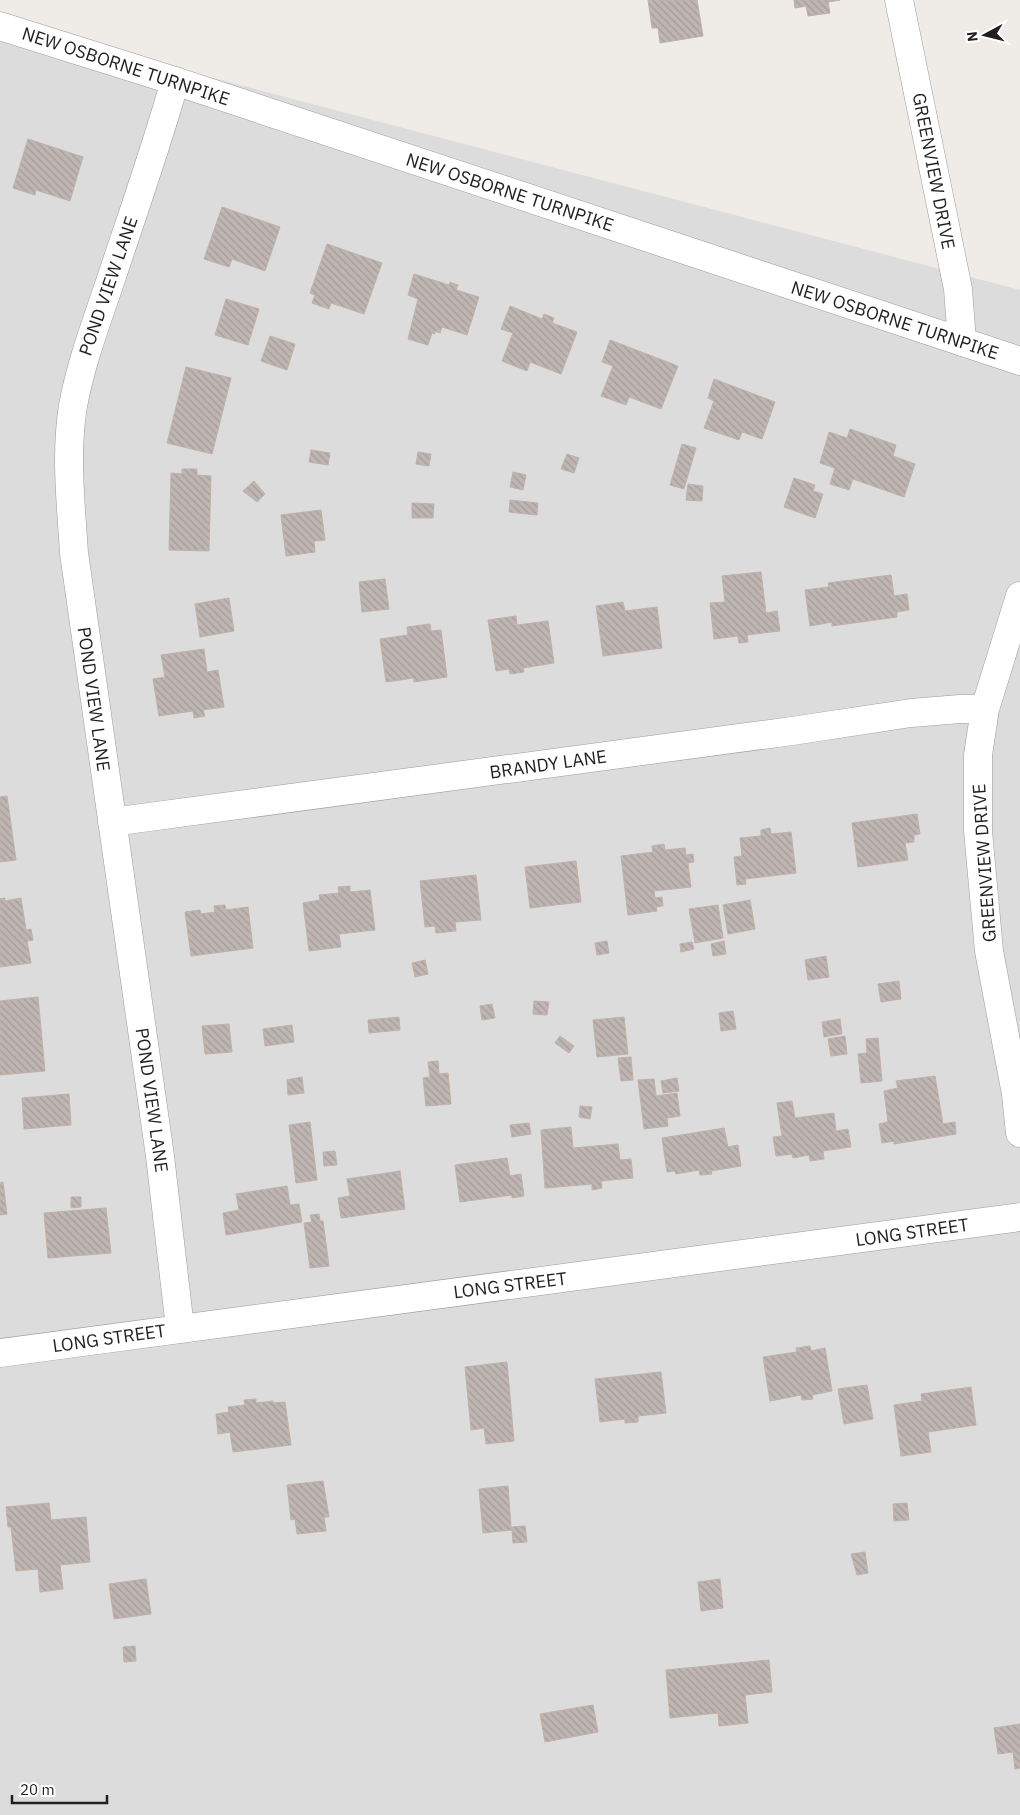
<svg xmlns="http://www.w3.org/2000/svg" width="1020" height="1815" viewBox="0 0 1020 1815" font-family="'IBM Plex Sans',sans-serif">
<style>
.residential{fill:#dddcdc}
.building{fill:url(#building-back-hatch);stroke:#bfb1aa}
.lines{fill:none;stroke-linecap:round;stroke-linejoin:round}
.minor-casing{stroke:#9c9c9c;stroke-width:29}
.tertiary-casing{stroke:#9c9c9c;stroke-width:29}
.minor{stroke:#fff;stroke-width:28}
.tertiary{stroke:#fff;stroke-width:28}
.labels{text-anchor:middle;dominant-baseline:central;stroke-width:4;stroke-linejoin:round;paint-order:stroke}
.street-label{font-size:18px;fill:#1f1f1f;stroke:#fff}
</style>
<defs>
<pattern id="building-back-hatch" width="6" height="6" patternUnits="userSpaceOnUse" patternTransform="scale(1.25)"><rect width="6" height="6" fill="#bfb6b3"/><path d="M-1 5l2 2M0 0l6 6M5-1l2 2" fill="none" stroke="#a49c9a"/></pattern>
</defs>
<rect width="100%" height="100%" fill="#efebe6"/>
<path class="residential" d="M0,22L1020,290V1815H0Z"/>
<path class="building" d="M648,0H697L703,36L660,43L658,28H652Z
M794,0H840L828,2L830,13L808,16L806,6L795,8Z
M28,139L83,157L70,201L36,190L35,195L13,188Z
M222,207L280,227L265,271L232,259L229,267L204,259Z
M327,244L382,263L364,314L331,303L329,309L312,303L315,295L310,293Z
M414,274L449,285L450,282L458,285L456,290L479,297L467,335L442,327L440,333L435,331V334L432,333L428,345L408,339L418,299L408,295Z
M226,299L259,309L248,345L215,335Z
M510,306L542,319L544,314L554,318L552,323L577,332L561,374L530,362L527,371L502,361L513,333L501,329Z
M270,336L295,344L287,370L261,361Z
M610,340L678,366L661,409L629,397L626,405L601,396L613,366L602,362Z
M186,367L231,378L212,454L167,443Z
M714,379L775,402L762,439L742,432L739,440L704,428L714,401L708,398Z
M850,429L896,445L893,456L915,464L904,497L853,479L849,490L830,484L835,468L820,463L829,432L847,438Z
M682,444L696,448L684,489L670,485Z
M311,450L330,453L328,465L309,462Z
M418,452L431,454L429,466L416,464Z
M567,454L579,458L574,473L561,469Z
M182,469H197V475L211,476L209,551L169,550L171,473L182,474Z
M513,472L526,475L523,490L510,487Z
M794,478L815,485L813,491L823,494L815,518L784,507Z
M254,481L265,494L257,502L243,491Z
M688,484L703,486L702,501L686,500Z
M510,500L538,503L537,515L509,512Z
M412,503L434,504L433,518H412Z
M321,510L325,540L314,541L315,552L286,556L281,515Z
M761,572L766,613L777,611L780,631L747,635L748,642L739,643L738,636L714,639L710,603L725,602L722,576Z
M891,575L894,596L907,594L909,610L897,612V617L832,626V622L810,626L805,590L829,587L828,583Z
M385,579L389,609L362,612L359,582Z
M229,598L234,631L200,637L195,604Z
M623,602L625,611L657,607L662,648L603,656L596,606Z
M516,616L517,625L548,621L554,663L523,668L524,672L510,674L509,669L496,671L488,620Z
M430,624L431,631L441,630L447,677L414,682V678L386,682L380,639L408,635L407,627Z
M204,649L207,672L218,670L224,707L203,710L205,716L194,718L193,711L159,716L153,679L165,677L161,655Z
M7,796L16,860L0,862V797Z
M917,814L920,834L914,835V842L905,843L908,860L858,867L852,823Z
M770,828L771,834L791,832L796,873L745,879L746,884L737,885L734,857L742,856L740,838L761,836V830Z
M664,844L665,850L685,848L686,855L693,854L694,862L688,863L691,887L654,891L655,898L662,897L663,906L656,907L657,911L628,915L621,856L653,852L652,846Z
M576,861L581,902L530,908L525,867Z
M476,875L481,920L455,922L456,931L436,933L435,926L425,927L420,881Z
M350,886V892L370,890L375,930L339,934L341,947L309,951L303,903L320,900L319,895L339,893L338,887Z
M5,898V901L21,898L26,930L31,929L33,940L27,941L31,963L0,967V899Z
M750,900L755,929L728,934L723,905Z
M225,905L226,910L248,907L253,948L191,956L185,912L200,910L201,914L215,912L214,906Z
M718,905L723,938L695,943L689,909Z
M607,941L609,953L597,955L595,943Z
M724,941L726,954L713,956L711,944Z
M692,942L694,949L681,952L680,944Z
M826,956L829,977L808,980L805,960Z
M425,960L428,974L415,977L412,963Z
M899,981L901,999L881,1002L878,984Z
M38,997L45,1071L0,1075V1001Z
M534,1001L549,1002L547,1015L533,1014Z
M492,1004L495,1018L482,1020L480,1006Z
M733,1011L736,1029L721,1031L719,1013Z
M399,1017L400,1030L369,1033L368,1020Z
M624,1017L628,1054L597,1057L593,1020Z
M840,1019L842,1034L824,1037L822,1022Z
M229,1024L232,1052L205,1054L202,1026Z
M292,1025L294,1042L265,1046L263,1029Z
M560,1036L574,1046L569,1053L555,1043Z
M845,1036L847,1054L831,1056L828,1039Z
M878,1038L882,1081L861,1083L858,1054L867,1053L866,1039Z
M631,1057L633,1080L621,1081L618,1058Z
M438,1061L439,1074L448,1073L451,1104L426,1106L423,1078L430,1077L428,1062Z
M935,1076L943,1124L955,1122L956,1134L894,1144V1141L882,1143L879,1124L888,1122L884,1091L898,1088L896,1081Z
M302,1077L304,1093L288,1095L287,1080Z
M677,1078L679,1091L663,1093L661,1081Z
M654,1079L656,1096L677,1093L680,1116L667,1118L668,1126L644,1129L638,1080Z
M69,1094L71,1125L24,1129L22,1098Z
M792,1101L795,1118L834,1113L836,1131L848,1129L851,1147L823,1151L824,1159L810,1161L809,1155L793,1158L792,1154L776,1156L773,1137L782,1136L777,1103Z
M580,1106L592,1107L590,1119L579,1117Z
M310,1122L317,1180L296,1183L289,1125Z
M529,1123L531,1134L512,1137L510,1125Z
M571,1127L573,1148L618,1144L620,1160L631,1159L633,1178L601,1181L602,1188L592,1190V1184L545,1188L541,1130Z
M724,1128L728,1147L738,1145L741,1166L711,1171L712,1174L700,1175L699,1170L676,1174L675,1171L667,1172L662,1138Z
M335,1151L337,1165L324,1166L323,1152Z
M507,1158L510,1176L521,1174L524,1196L512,1198V1195L460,1202L455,1165Z
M400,1171L405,1209L341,1218L338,1198L350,1196L347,1179Z
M3,1182L7,1214L0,1215V1183Z
M287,1186L290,1205L299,1204L302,1222L226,1235L223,1213L239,1210L236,1194Z
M71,1197H81V1207L71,1208Z
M106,1208L111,1253L48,1258L44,1213Z
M319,1214L320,1221H323L329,1266L310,1268L304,1223L312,1222L310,1215Z
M810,1346L811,1351L825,1348L832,1391L812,1395L813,1399L802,1400L801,1395L770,1401L763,1357L797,1352L796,1348Z
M507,1362L514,1441L486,1444L484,1428L471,1430L465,1367Z
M661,1372L666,1413L638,1416V1422L625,1423V1419L600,1422L595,1379Z
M867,1385L873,1419L844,1424L838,1389Z
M971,1387L976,1425L928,1432L931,1452L901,1456L894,1405L922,1401L921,1394Z
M256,1399V1403L273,1401V1403L285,1402L291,1445L233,1452L230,1432L218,1434L216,1414L229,1412L228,1407L245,1405L244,1400Z
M323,1481L329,1517H324L326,1531L297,1534L295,1519L291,1520L287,1485Z
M508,1486L511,1527L525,1526L527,1542L513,1543L512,1530L483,1533L479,1489Z
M49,1503L51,1520L86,1517L90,1562L60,1565L63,1589L40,1592L38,1569L16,1571L11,1527H8L6,1507Z
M907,1503L909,1520L894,1521L893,1504Z
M865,1552L868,1573L857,1575L851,1554Z
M146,1579L151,1614L114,1619L109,1584Z
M720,1579L723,1608L701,1611L698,1582Z
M135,1646L136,1661L124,1662L123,1647Z
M769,1660L772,1692L745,1695L748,1723L719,1726L718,1713L670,1718L666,1670Z
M593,1705L598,1732L545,1742L540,1714Z
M1020,1724V1768L1015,1769L1013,1752L998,1754L994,1728Z"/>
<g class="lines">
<defs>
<path id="minor" d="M899,0L958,289L962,342
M175,81C156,148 133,213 111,279C97,321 81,362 73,406C65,454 71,505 74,553L160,1156L180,1328
M1020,596L985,709L978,755V831L989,951L1016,1094L1020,1133
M112,822L792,731L911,713L960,709H985
M0,1353L1020,1217"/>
<path id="tertiary" d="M0,26L175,81L1020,361"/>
</defs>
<use href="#minor" class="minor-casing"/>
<use href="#tertiary" class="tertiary-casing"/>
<use href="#minor" class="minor"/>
<use href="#tertiary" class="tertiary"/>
</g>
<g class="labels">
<g class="street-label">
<text transform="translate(126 66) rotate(18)">NEW OSBORNE TURNPIKE</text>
<text transform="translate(934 171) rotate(79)">GREENVIEW DRIVE</text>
<text transform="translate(510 192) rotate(18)">NEW OSBORNE TURNPIKE</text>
<text transform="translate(108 286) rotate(-71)">POND VIEW LANE</text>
<text transform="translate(895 320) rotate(18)">NEW OSBORNE TURNPIKE</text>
<text transform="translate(94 699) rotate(82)">POND VIEW LANE</text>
<text transform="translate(548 764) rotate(-8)">BRANDY LANE</text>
<text transform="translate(984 863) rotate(-94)">GREENVIEW DRIVE</text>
<text transform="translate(152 1100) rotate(82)">POND VIEW LANE</text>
<text transform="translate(912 1232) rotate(-8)">LONG STREET</text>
<text transform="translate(510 1285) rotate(-7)">LONG STREET</text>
<text transform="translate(109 1338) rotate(-8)">LONG STREET</text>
</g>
</g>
<g transform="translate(985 35) rotate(263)" stroke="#ffffff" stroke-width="4" paint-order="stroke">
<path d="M0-4L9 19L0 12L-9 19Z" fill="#1f1f1f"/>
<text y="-8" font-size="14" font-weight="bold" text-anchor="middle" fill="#1f1f1f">N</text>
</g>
<path d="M12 1795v8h95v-8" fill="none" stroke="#1f1f1f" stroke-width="2.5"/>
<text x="20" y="1795" font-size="15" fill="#1f1f1f" stroke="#ffffff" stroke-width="4" paint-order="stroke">20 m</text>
</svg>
